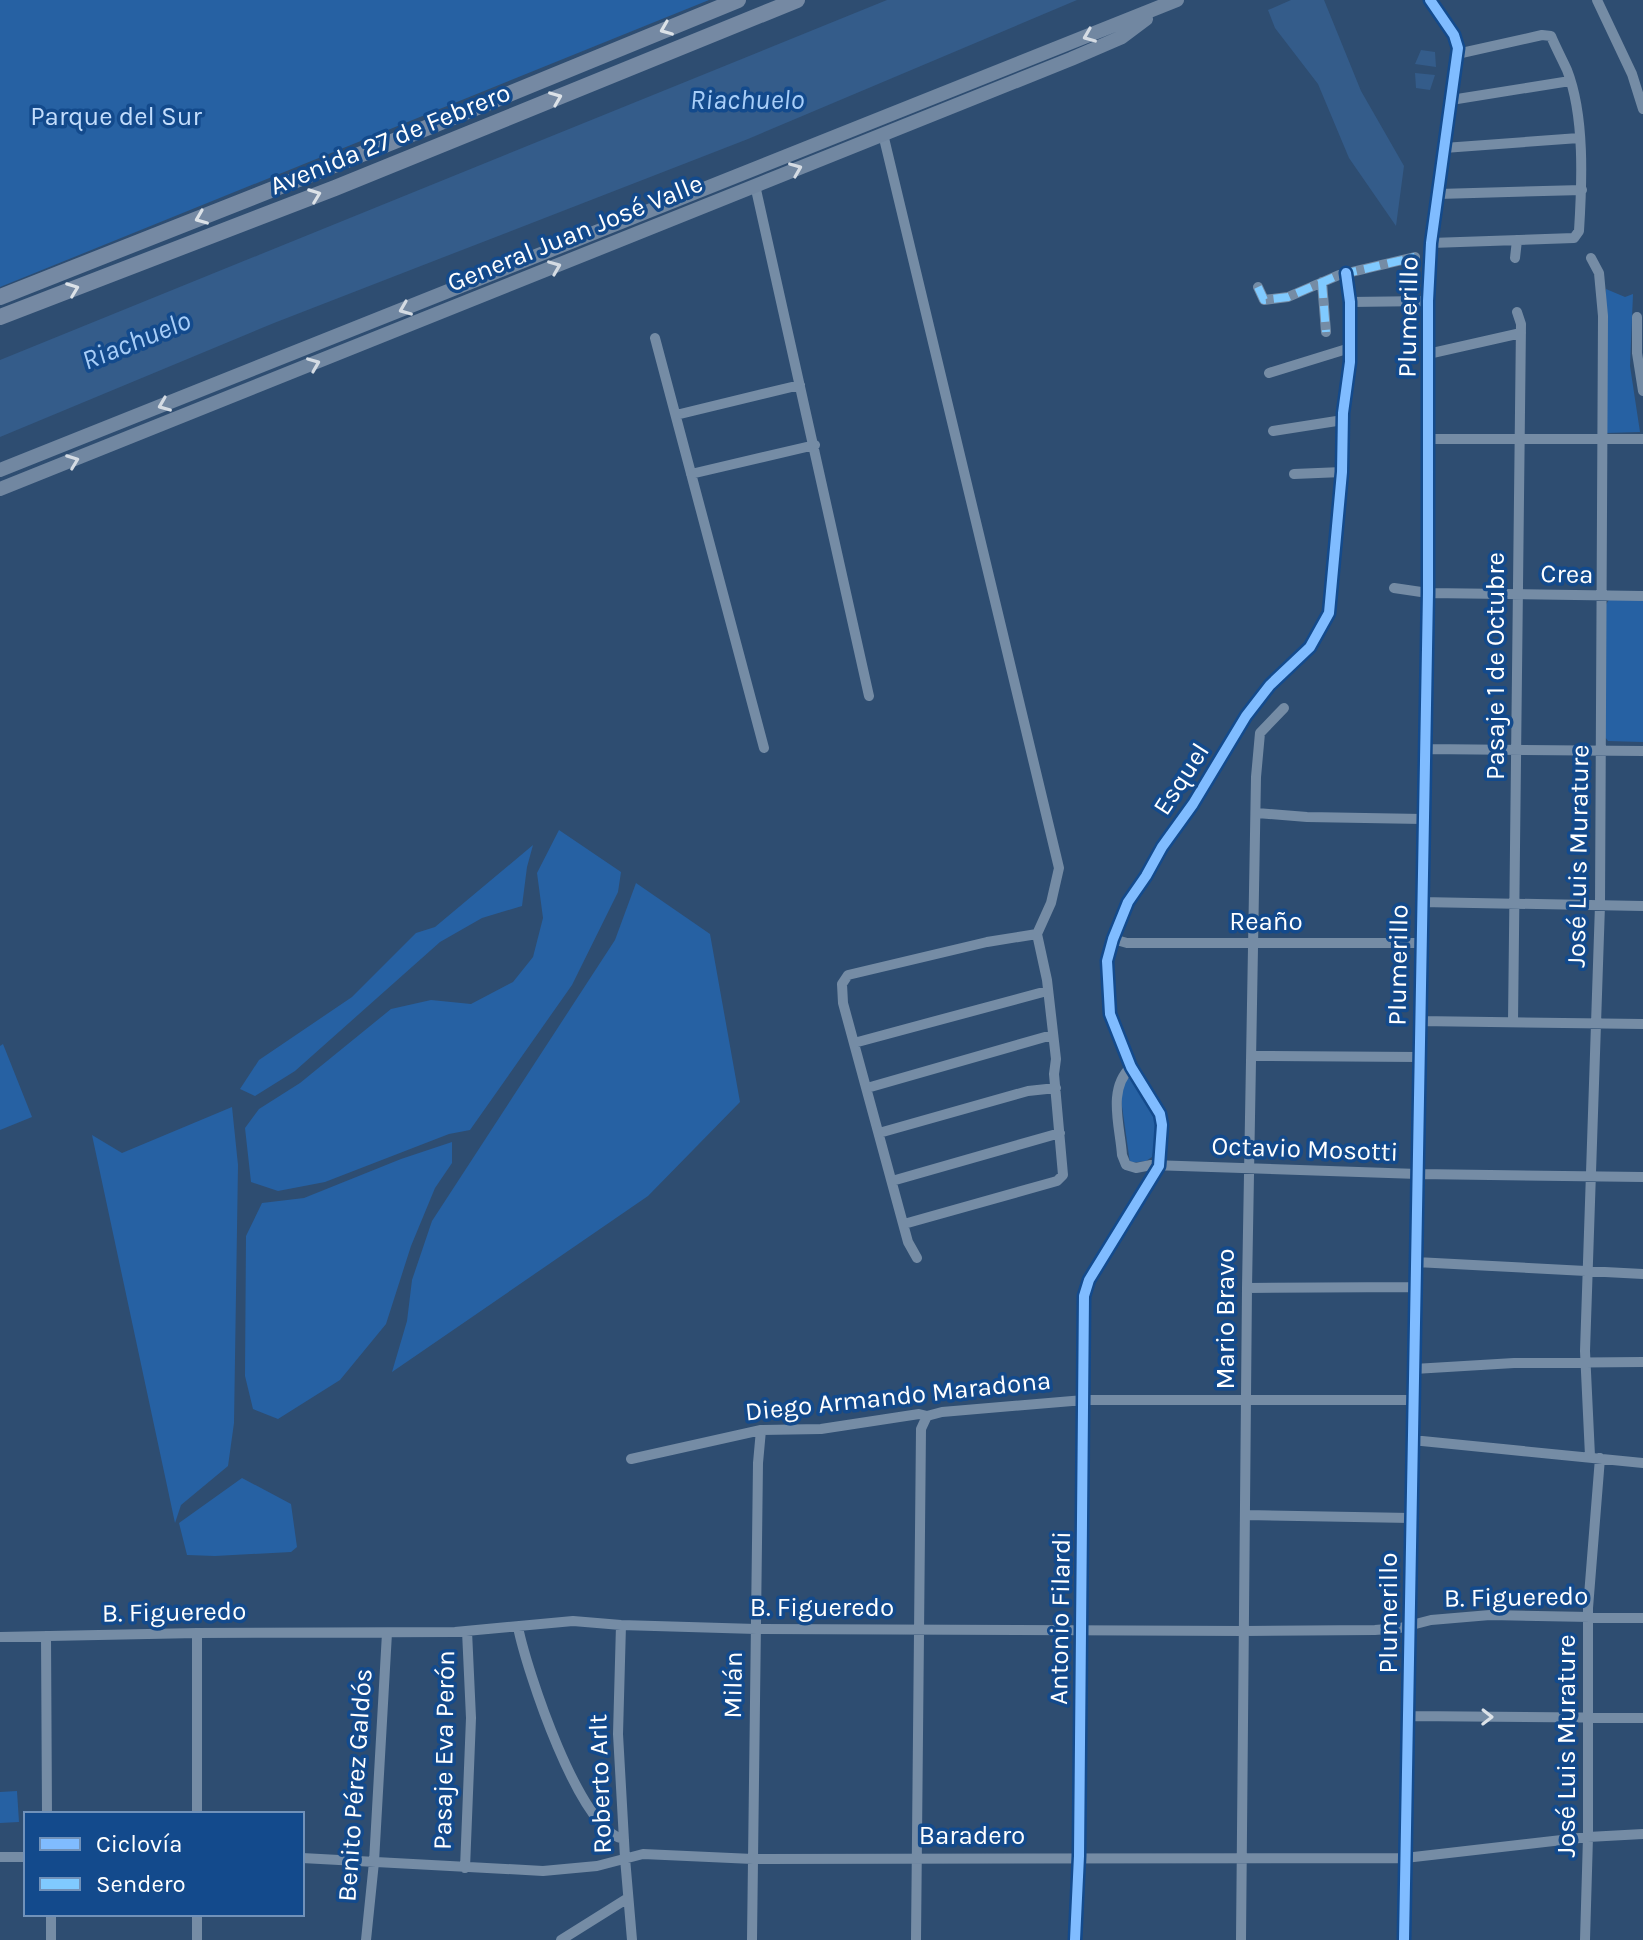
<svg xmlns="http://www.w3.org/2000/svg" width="1643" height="1940" viewBox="0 0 1643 1940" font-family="Karla,sans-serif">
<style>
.green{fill:#2661a3}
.water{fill:#345c8a}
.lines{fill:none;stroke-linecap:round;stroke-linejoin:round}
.minor{stroke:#758ca5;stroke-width:10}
.secondary{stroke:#7187a1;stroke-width:14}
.primary{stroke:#7589a3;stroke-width:16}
.quiet{stroke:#80caff;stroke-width:8;stroke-dasharray:16 8;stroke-linecap:butt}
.cycleway-casing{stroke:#134a8c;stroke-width:15}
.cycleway{stroke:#80bcff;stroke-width:10}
.oneway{stroke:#dce2e8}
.oneway2{stroke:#d4dbe3}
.labels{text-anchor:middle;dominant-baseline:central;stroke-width:7;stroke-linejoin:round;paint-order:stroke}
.park-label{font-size:26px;fill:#c3ddfc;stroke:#134a8c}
.street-label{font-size:26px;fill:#fff;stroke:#134a8c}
.water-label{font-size:28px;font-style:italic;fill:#a8cef8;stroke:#134a8c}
</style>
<rect width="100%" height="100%" fill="#2e4d71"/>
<path class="green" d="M0,0H709L0,287Z
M1606,289L1625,297L1633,294L1630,366L1640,432L1606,433Z
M1643,596V742L1608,741L1605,737V606L1610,598Z
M559,830L621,872L618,892L572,985L470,1130L449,1134L325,1182L278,1191L251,1182L245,1128L259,1109L300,1083L391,1009L431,1000L471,1004L513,982L533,957L543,918L537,873Z
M533,845L527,867L522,906L482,918L440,942L295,1071L255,1096L240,1089L259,1060L352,997L416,933L435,927Z
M636,883L710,934L740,1102L648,1196L392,1372L407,1321L412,1280L432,1221L615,940Z
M3,1044L32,1117L0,1130V1046Z
M1131,1077L1134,1078C1155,1111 1162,1117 1152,1157L1146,1161L1130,1163L1120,1092L1127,1079Z
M232,1107L238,1165L234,1423L228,1466L181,1505L175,1523L92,1135L122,1153Z
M452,1142V1163L435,1188L411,1246L386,1324L340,1380L278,1419L253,1409L245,1376L246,1236L262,1203L304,1198L401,1159Z
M242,1478L291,1504L297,1547L291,1552L215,1556L187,1555L179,1523Z
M17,1791L19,1822L0,1823V1792Z"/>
<path class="water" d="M887,0H1077L748,139L274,323L0,437V360Z
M1291,0H1324L1361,91L1404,166L1396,226L1349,158L1318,84L1275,28L1268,10Z
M1421,50L1435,52L1436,67L1415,64Z
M1415,73L1435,75L1430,90L1416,88Z"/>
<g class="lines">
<path class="minor" d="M1597,0L1632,74L1643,109
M1451,100L1570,81
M883,134L1059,868L1051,903L1037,934L1047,980L1056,1059L1054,1074L1063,1175L1057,1181L904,1224
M1444,148L1579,138
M755,185L869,696
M1438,194L1582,190
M1431,243L1574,238L1579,231C1582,183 1585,116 1567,70C1562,59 1556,48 1551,36L1542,35L1457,54
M1515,258L1517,240
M1322,282L1326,332
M1258,287L1264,300L1288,297L1339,275L1415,257
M1350,302L1428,301
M1637,317V353L1643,391
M655,338L764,748
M1428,354L1521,333
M1269,373L1350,348
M676,415L800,385
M1273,431L1343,420
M1429,439H1643
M691,474L815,445
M1294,474L1342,472
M1394,588L1428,593L1643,596
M1425,749L1643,751
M1257,813L1307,817L1423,819
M1421,902L1643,906
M1113,939L1127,943H1420
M1419,1021L1643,1024
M1513,1022L1521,324L1517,312
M854,1043L1047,991
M1252,1056L1418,1057
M1131,1067C1107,1089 1120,1126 1122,1155L1126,1165L1136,1168L1151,1165L1418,1174L1643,1177
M867,1088L1052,1035
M879,1133L1028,1091L1056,1088
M892,1181L1060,1133
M917,1258L908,1242L843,1003L842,984L848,975L987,942L1037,934
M1416,1262L1643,1274
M1247,1288L1415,1287
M1414,1369L1514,1363L1643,1362
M1412,1440L1643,1463
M1590,1456L1585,1351L1600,905L1603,316L1599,273L1591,258
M631,1459L761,1430L821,1429L919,1414L927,1416L942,1412L1084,1400H1413
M1246,1515L1411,1518
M621,1625L618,1734L625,1858L632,1940
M518,1627C526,1668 580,1833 624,1839
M46,1636L47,1814
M0,1637L197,1633L455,1632L573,1621L621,1625L756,1629L1244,1631L1375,1630L1400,1628L1431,1620L1490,1615L1643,1618
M1409,1716L1643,1718
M197,1814V1633
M0,1857H26
M302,1858L543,1871L597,1866L643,1854L753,1859L1405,1858L1588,1837L1643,1834
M465,1868L471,1718L467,1631
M197,1914V1940
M51,1940V1914
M366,1940L374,1862L387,1633
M561,1940L628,1898
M752,1940L758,1463L761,1430
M916,1940L921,1429L927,1416
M1075,1940L1079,1856L1084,1296L1089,1280L1159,1166L1162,1125L1160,1114L1131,1067L1110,1014L1107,961L1113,939L1128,902L1146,876L1162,847L1193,804L1246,716L1270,685L1310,647L1329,613L1342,472L1343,413L1350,362V302L1346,273
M1241,1940L1247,1288L1256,777L1260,733L1284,708
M1404,1940L1428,593V301L1431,243L1458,48L1454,35L1430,0
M1585,1940L1588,1837V1608L1600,1458"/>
<path class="secondary" d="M0,470L1177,0
M0,489L1071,59L1122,37L1146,19"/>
<path class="primary" d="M0,297L392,142L738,0
M0,317L335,188L797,0"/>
<path class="quiet" d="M1322,282L1326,332
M1258,287L1264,300L1288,297L1339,275L1415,257"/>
<defs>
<path id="cycleway" d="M1075,1940L1079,1856L1084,1296L1089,1280L1159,1166L1162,1125L1160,1114L1131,1067L1110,1014L1107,961L1113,939L1128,902L1146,876L1162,847L1193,804L1246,716L1270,685L1310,647L1329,613L1342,472L1343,413L1350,362V302L1346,273
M1404,1940L1428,593V301L1431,243L1458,48L1454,35L1430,0"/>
</defs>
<use href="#cycleway" class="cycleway-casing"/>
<use href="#cycleway" class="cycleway"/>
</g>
<defs><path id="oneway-chevron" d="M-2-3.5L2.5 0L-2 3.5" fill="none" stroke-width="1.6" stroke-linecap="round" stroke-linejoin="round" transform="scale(2)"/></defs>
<g class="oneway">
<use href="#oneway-chevron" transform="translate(666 29) rotate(158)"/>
<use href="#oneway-chevron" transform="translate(556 98) rotate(-22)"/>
<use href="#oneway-chevron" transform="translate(315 195) rotate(-21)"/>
<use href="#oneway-chevron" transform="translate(201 218) rotate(158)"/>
<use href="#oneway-chevron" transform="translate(73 289) rotate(-21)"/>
<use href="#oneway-chevron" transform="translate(1487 1717) rotate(1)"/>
</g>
<g class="oneway2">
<use href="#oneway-chevron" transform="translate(1089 36) rotate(158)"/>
<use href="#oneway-chevron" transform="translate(796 169) rotate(-22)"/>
<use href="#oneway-chevron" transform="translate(555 267) rotate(-22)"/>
<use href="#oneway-chevron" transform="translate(405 309) rotate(158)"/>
<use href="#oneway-chevron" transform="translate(314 364) rotate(-22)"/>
<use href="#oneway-chevron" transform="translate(164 405) rotate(158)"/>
<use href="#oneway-chevron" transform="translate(73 461) rotate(-21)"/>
</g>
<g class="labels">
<g class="park-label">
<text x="116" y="116">Parque del Sur</text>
</g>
<g class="street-label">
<text transform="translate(390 139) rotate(-22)">Avenida 27 de Febrero</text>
<text transform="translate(575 233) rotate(-22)">General Juan José Valle</text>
<text transform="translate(1408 317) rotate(-89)">Plumerillo</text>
<text transform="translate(1567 574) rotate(1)">Crea</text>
<text transform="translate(1495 666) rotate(-90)">Pasaje 1 de Octubre</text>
<text transform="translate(1181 779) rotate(-57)">Esquel</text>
<text transform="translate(1578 856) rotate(-89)">José Luis Murature</text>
<text x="1266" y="921">Reaño</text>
<text transform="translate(1398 965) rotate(-89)">Plumerillo</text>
<text transform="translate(1305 1149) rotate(2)">Octavio Mosotti</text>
<text transform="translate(1225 1319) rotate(-90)">Mario Bravo</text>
<text transform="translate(898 1396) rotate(-6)">Diego Armando Maradona</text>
<text transform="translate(1516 1597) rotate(-1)">B. Figueredo</text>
<text x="822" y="1607">B. Figueredo</text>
<text transform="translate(174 1612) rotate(-1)">B. Figueredo</text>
<text transform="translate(1388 1613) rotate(-90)">Plumerillo</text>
<text transform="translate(1060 1618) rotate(-89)">Antonio Filardi</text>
<text transform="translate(733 1685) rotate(-89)">Milán</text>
<text transform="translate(1566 1746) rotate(-90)">José Luis Murature</text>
<text transform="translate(444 1750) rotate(-89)">Pasaje Eva Perón</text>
<text transform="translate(600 1784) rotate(-92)">Roberto Arlt</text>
<text transform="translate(355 1785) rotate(-86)">Benito Pérez Galdós</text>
<text x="972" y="1835">Baradero</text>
</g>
<g class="water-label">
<text x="747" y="99">Riachuelo</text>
<text transform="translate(136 340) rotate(-22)">Riachuelo</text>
</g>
</g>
<rect x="24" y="1812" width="280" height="104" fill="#134a8c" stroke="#7192ba" stroke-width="2"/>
<rect x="40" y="1838" width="40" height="12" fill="#80bcff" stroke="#7192ba" stroke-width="2"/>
<text x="96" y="1852" font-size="24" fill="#ffffff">Ciclovía</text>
<rect x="40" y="1878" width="40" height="12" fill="#80caff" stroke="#7192ba" stroke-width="2"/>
<text x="96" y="1892" font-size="24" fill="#ffffff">Sendero</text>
</svg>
